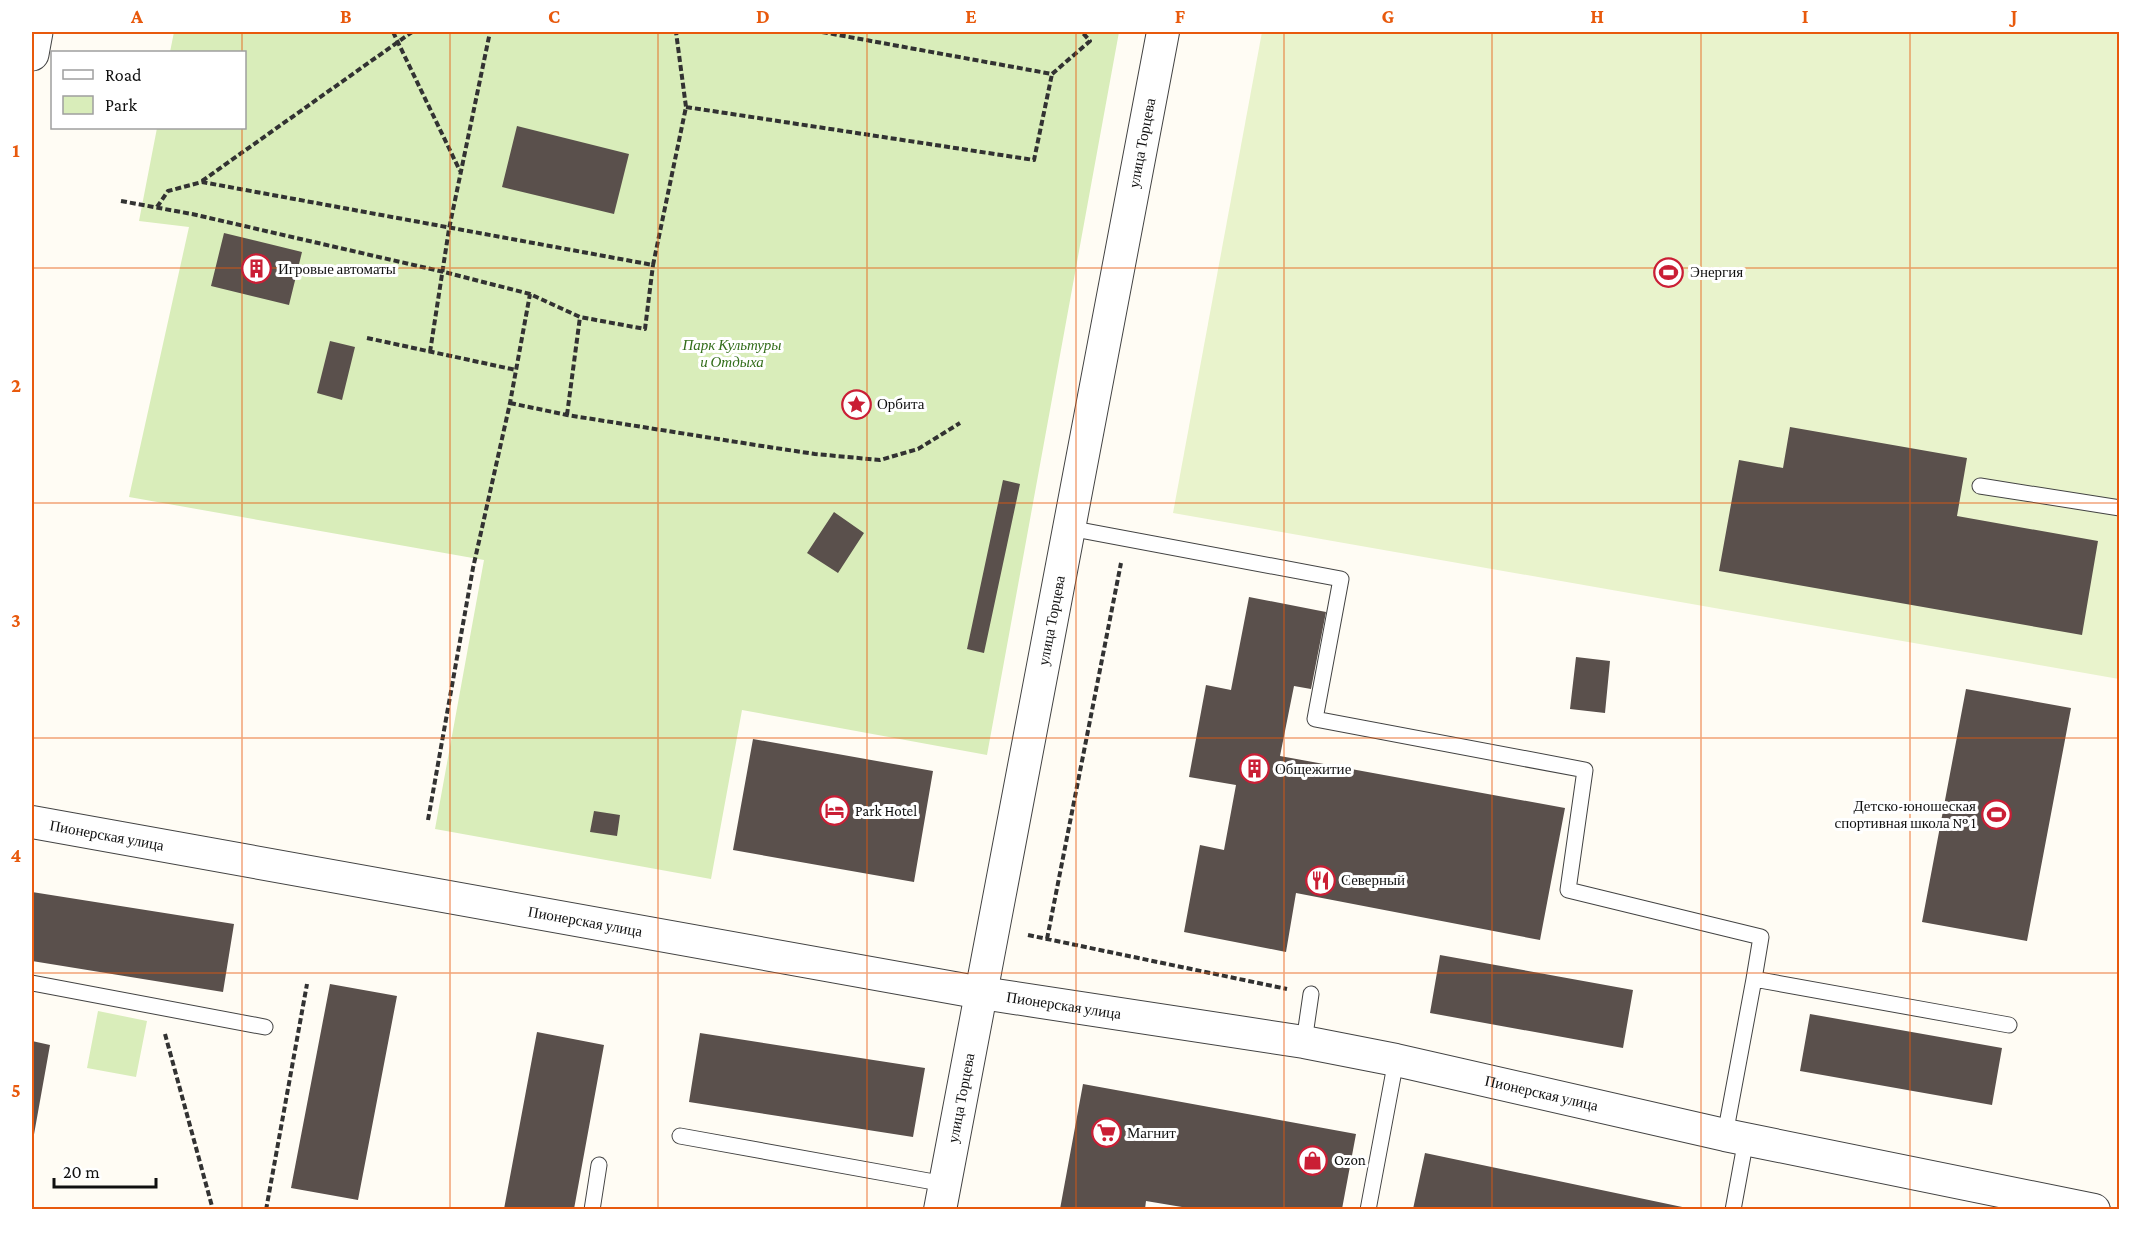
<svg xmlns="http://www.w3.org/2000/svg" width="2151" height="1241" viewBox="0 0 2151 1241" font-family="'Crimson Pro',serif">
<style>
.green{fill:#d9edba}
.pitch{fill:#e9f3cc}
.building{fill:#5a504c}
.lines{fill:none;stroke-linecap:round;stroke-linejoin:round}
.service-casing{stroke:#434343;stroke-width:17}
.minor-casing{stroke:#434343;stroke-width:34}
.tertiary-casing{stroke:#434343;stroke-width:35}
.path{stroke:#323232;stroke-width:4;stroke-dasharray:6 3;stroke-linecap:butt}
.service{stroke:#fff;stroke-width:15}
.minor{stroke:#fff;stroke-width:32}
.tertiary{stroke:#fff;stroke-width:33}
.grid{fill:none;stroke:#e8590c;stroke-width:1.5;stroke-opacity:0.55}
.labels{text-anchor:middle;dominant-baseline:central;stroke-width:6;stroke-linejoin:round;paint-order:stroke}
.street-label{font-size:15px;fill:#101010;stroke:#fff}
.poi-label{font-size:15px;fill:#101010;stroke:#fff;text-anchor:start}
.park-label{font-size:15px;font-style:italic;fill:#336e1b;stroke:#fff}
.neatline{fill:none;stroke:#e8590c;stroke-width:2}
.grid-label{font-size:20px;text-anchor:middle;font-weight:bold;fill:#e8590c}
</style>
<rect width="100%" height="100%" fill="#fffcf4"/>
<path class="green" d="M174,32H1119L987,755L742,710L711,879L435,829L484,560L129,497L189,227L139,221L157,128H244V52H170Z
M98,1011L147,1021L136,1077L87,1068Z"/>
<path class="pitch" d="M1262,32H2119V679L1173,513Z"/>
<path class="building" d="M517,126L629,154L614,214L502,187Z
M224,233L302,252L289,305L211,286Z
M330,341L355,347L342,400L317,393Z
M1790,427L1967,458L1957,516L2098,541L2082,635L1719,571L1739,460L1783,468Z
M1003,480L1020,484L984,653L967,649Z
M834,512L864,533L838,573L807,553Z
M1249,597L1326,612L1311,689L1294,686L1280,756L1565,808L1540,940L1296,893L1286,952L1184,932L1200,845L1224,850L1236,785L1189,777L1206,685L1231,690Z
M1576,657L1610,661L1605,713L1570,709Z
M1966,689L2071,708L2027,941L1922,922Z
M753,739L933,771L914,882L733,850Z
M594,811L620,815L617,836L590,832Z
M32,892L234,924L223,992L32,961Z
M1440,955L1633,990L1623,1048L1430,1013Z
M330,984L397,996L358,1200L291,1188Z
M1810,1014L2002,1048L1992,1105L1800,1071Z
M537,1032L604,1045L574,1209H504Z
M700,1033L925,1068L913,1137L689,1102Z
M32,1041L50,1045L33,1140L32,1139Z
M1083,1084L1356,1134L1342,1209H1194L1146,1201L1145,1209H1060Z
M1425,1153L1687,1208V1209H1413Z"/>
<g class="lines">
<defs>
<path id="service" d="M1980,486L2120,508
M1069,528L1341,579L1315,719L1585,770L1568,890L1761,937L1754,979L2009,1025
M32,983L265,1027
M1304,1042L1311,994
M1725,1135L1754,979
M680,1136L945,1184
M592,1210L599,1165
M1368,1210L1396,1060
M1733,1210L1746,1139"/>
<g id="minor">
<path id="s1" d="M32,822L982,993L1304,1042L1396,1060L1725,1135L2094,1210"/>
<path id="s2" d="M940,1210L1163,32"/>
</g>
<path id="tertiary" d="M32,54L36,32"/>
</defs>
<use href="#service" class="service-casing"/>
<use href="#minor" class="minor-casing"/>
<use href="#tertiary" class="tertiary-casing"/>
<path class="path" d="M393,32L460,171
M822,32L1052,74L1090,41L1082,32
M686,107L1034,160L1052,74
M202,181L412,32
M121,201L192,214L444,272L530,294L580,317L645,329L653,265
M157,207L168,191L202,182L653,265L686,107L676,32
M367,338L516,370
M430,352L449,229L490,32
M510,403L567,415L762,446L815,454L880,460L918,449L960,423
M567,415L580,317
M428,820L473,568L510,403L530,294
M1028,935L1287,989
M1047,939L1121,563
M165,1034L213,1210
M266,1210L307,984"/>
<use href="#service" class="service"/>
<use href="#minor" class="minor"/>
<use href="#tertiary" class="tertiary"/>
</g>
<path class="grid" d="M242,32V52M450,32V1210M658,32V1210M867,32V1210M1076,32V1210M1284,32V1210M1492,32V1210M1701,32V1210M1910,32V1210M242,128V1210M32,268H2120M32,503H2120M32,738H2120M32,973H2120"/>
<defs>
<symbol id="building-ring" viewBox="-11 -11 22 22"><circle r="9.5" fill="#fff" stroke="#ca1e35" stroke-width="1.5"/><path d="M-4-6H4V6H1V3H-1V6H-4ZM-2.5-4.3h1.7v1.8h-1.7ZM.8-4.3h1.7v1.8H.8ZM-2.5-1h1.7V.8h-1.7ZM.8-1h1.7V.8H.8Z" fill="#ca1e35"/></symbol>
<symbol id="stadium-ring" viewBox="-11 -11 22 22"><circle r="9.5" fill="#fff" stroke="#ca1e35" stroke-width="1.5"/><path d="M0-5a6.5 5 0 1 0 0 10a6.5 5 0 1 0 0-10ZM-3.5-1.8h7v3.6h-7Z" fill="#ca1e35"/></symbol>
<symbol id="sight-ring" viewBox="-11 -11 22 22"><circle r="9.5" fill="#fff" stroke="#ca1e35" stroke-width="1.5"/><path d="M0-6L1.8-2.2L6-1.7L2.9 1.2L3.7 5.4L0 3.3L-3.7 5.4L-2.9 1.2L-6-1.7L-1.8-2.2Z" fill="#ca1e35"/></symbol>
<symbol id="hotel-ring" viewBox="-11 -11 22 22"><circle r="9.5" fill="#fff" stroke="#ca1e35" stroke-width="1.5"/><path d="M-6-4.5h1.5V1H6V5H4.5V3h-9V5H-6ZM-4 0a1.8 1.8 0 1 1 3.6 0ZM.5 0V-2.5h3Q6-2.5 6 0Z" fill="#ca1e35"/></symbol>
<symbol id="restaurant-ring" viewBox="-11 -11 22 22"><circle r="9.5" fill="#fff" stroke="#ca1e35" stroke-width="1.5"/><path d="M-5-6h1v4h1v-4h1v4h1v-4h1v5L-1.5 .5V6h-2V.5L-5-1ZM5-6V6H3V1.5H1.5Q1.5-4 5-6Z" fill="#ca1e35"/></symbol>
<symbol id="supermarket-ring" viewBox="-11 -11 22 22"><circle r="9.5" fill="#fff" stroke="#ca1e35" stroke-width="1.5"/><path d="M-6-5.5h2.5l.6 2H6L4.5 2H-2.5L-4.4-4H-6ZM-1.5 3.2a1.3 1.3 0 1 0 .1 0ZM3 3.2a1.3 1.3 0 1 0 .1 0Z" fill="#ca1e35"/></symbol>
<symbol id="shop-ring" viewBox="-11 -11 22 22"><circle r="9.5" fill="#fff" stroke="#ca1e35" stroke-width="1.5"/><path d="M-5-2.5h2.3a2.7 3.5 0 0 1 5.4 0H5L5.5 6h-11ZM-1.5-2.5h3a1.5 2.3 0 0 0-3 0Z" fill="#ca1e35"/></symbol>
</defs>
<g fill-rule="evenodd">
<use href="#building-ring" x="240" y="252" width="33" height="33"/>
<use href="#stadium-ring" x="1652" y="256" width="33" height="33"/>
<use href="#sight-ring" x="840" y="388" width="33" height="33"/>
<use href="#building-ring" x="1238" y="752" width="33" height="33"/>
<use href="#hotel-ring" x="818" y="794" width="33" height="33"/>
<use href="#stadium-ring" x="1980" y="798" width="33" height="33"/>
<use href="#restaurant-ring" x="1304" y="864" width="33" height="33"/>
<use href="#supermarket-ring" x="1090" y="1116" width="33" height="33"/>
<use href="#shop-ring" x="1296" y="1144" width="33" height="33"/>
</g>
<g class="labels">
<g class="street-label">
<text stroke="none"><textPath href="#s2" startOffset="1086">улица Торцева</textPath></text>
<text stroke="none"><textPath href="#s2" startOffset="600">улица Торцева</textPath></text>
<text stroke="none"><textPath href="#s1" startOffset="76">Пионерская улица</textPath></text>
<text stroke="none"><textPath href="#s1" startOffset="562">Пионерская улица</textPath></text>
<text stroke="none"><textPath href="#s1" startOffset="1048">Пионерская улица</textPath></text>
<text stroke="none"><textPath href="#s1" startOffset="1534">Пионерская улица</textPath></text>
<text stroke="none"><textPath href="#s2" startOffset="114">улица Торцева</textPath></text>
</g>
<g class="poi-label">
<text x="278" y="269">Игровые автоматы</text>
<text x="1690" y="272">Энергия</text>
<text x="877" y="404">Орбита</text>
<text x="1275" y="769">Общежитие</text>
<text x="1976" y="806" text-anchor="end">Детско-юношеская<tspan x="1976" dy="17">спортивная школа № 1</tspan></text>
<text x="855" y="811">Park Hotel</text>
<text x="1341" y="880">Северный</text>
<text x="1127" y="1133">Магнит</text>
<text x="1334" y="1160">Ozon</text>
</g>
<g class="park-label">
<text x="732" y="345">Парк Культуры<tspan x="732" dy="17">и Отдыха</tspan></text>
</g>
</g>
<rect width="2151" height="1241" fill="none" stroke="#ffffff" stroke-width="66"/>
<rect x="51" y="51" width="195" height="78" fill="#ffffff" stroke="#9f9f9f" stroke-width="1.5"/>
<rect x="63" y="70" width="30" height="9" fill="#ffffff" stroke="#9f9f9f" stroke-width="1.5"/>
<text x="105" y="81" font-size="18" fill="#101010">Road</text>
<rect x="63" y="96" width="30" height="18" fill="#d9edba" stroke="#9f9f9f" stroke-width="1.5"/>
<text x="105" y="111" font-size="18" fill="#101010">Park</text>
<path d="M54 1178v9h102v-9" fill="none" stroke="#101010" stroke-width="3"/>
<text x="63" y="1178" font-size="18" fill="#101010" stroke="#ffffff" stroke-width="4.5" paint-order="stroke">20 m</text>
<rect x="33" y="33" width="2085" height="1175" class="neatline"/>
<g class="grid-label">
<text x="137" y="23">A</text>
<text x="346" y="23">B</text>
<text x="554" y="23">C</text>
<text x="763" y="23">D</text>
<text x="971" y="23">E</text>
<text x="1180" y="23">F</text>
<text x="1388" y="23">G</text>
<text x="1597" y="23">H</text>
<text x="1805" y="23">I</text>
<text x="2014" y="23">J</text>
<text x="16" y="157">1</text>
<text x="16" y="392">2</text>
<text x="16" y="627">3</text>
<text x="16" y="862">4</text>
<text x="16" y="1097">5</text>
</g>
</svg>
